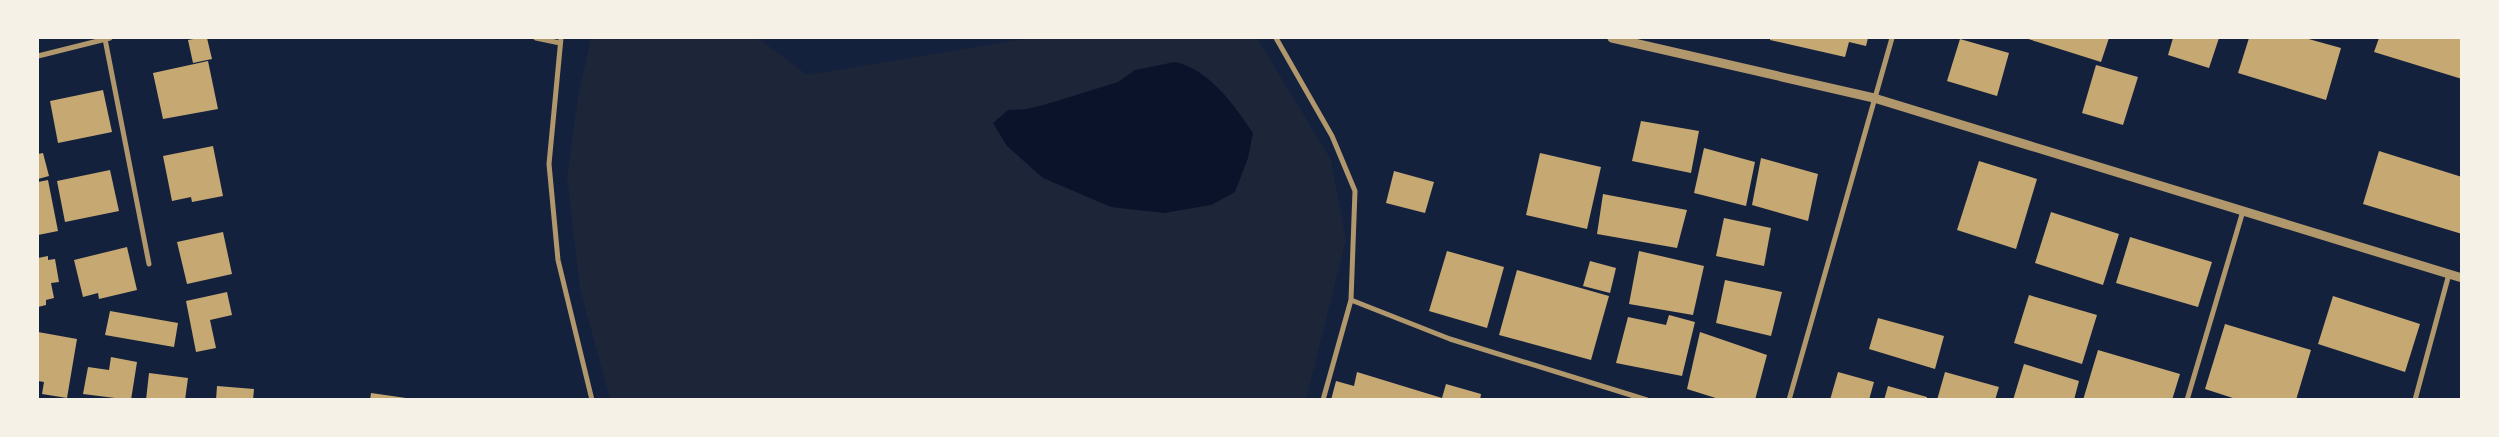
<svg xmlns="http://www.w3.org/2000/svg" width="2499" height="437" viewBox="0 0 2499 437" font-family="'Open Sans',sans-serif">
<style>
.green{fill:#1d2539}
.water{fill:#0b132b}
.building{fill:#c6a872}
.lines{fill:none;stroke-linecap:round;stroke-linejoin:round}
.minor{stroke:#b1986c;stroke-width:5}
.tertiary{stroke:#b1986c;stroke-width:9}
</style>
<rect width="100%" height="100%" fill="#14213d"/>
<path class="green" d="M591,38H758L807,75L1030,38H1257L1331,160L1346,240L1306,399H610L580,289L567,177L579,91Z"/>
<path class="water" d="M1175,62C1210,70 1234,105 1253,133L1248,158L1235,192L1211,205L1164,213L1111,207L1043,178L1007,146L993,123L1008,110L1027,109L1047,104L1118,82L1135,70Z"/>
<path class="building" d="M199,38H207L212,59L193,63L188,40Z
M1770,38H1868L1866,46L1849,42L1845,57L1770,40Z
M2025,38H2109L2101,62Z
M2173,38H2219L2209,68L2168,55Z
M2249,38H2305L2341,48L2326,100L2238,73Z
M2379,38H2462V79L2374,52Z
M1960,39L2009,53L1997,96L1947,81Z
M208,61L218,109L163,119L153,73Z
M2096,65L2138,77L2123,125L2082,113Z
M103,90L112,132L58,143L50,101Z
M1641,121L1699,131L1691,173L1632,161Z
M213,146L223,196L192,202L191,197L172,201L163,156Z
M1704,148L1755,162L1746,206L1694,193Z
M2379,151L2462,177V234L2363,204Z
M43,153L49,176L38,179V154Z
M1540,153L1601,167L1587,229L1526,215Z
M1761,158L1818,174L1808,221L1752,205Z
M1979,161L2037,179L2016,249L1957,230Z
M110,170L119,211L65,222L57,181Z
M1394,171L1434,182L1425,213L1386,203Z
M48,180L58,231L38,235V182Z
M1603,194L1687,210L1677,248L1597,234Z
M2051,212L2119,234L2103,285L2035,263Z
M1724,218L1771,228L1764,266L1716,256Z
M223,232L232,274L187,284L177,242Z
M2130,237L2212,262L2198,307L2116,283Z
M127,247L137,290L99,299L98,293L83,297L74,260Z
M1447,251L1504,267L1487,328L1429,311Z
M1639,251L1704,266L1693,315L1629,304Z
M48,256V260L55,259L59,282L51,283L54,298L46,300V305L38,307V258Z
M1590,261L1616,268L1610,293L1583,286Z
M1517,270L1609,296L1591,360L1499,335Z
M1725,280L1782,292L1771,336L1716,323Z
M227,292L232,315L210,320L216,348L196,352L186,301Z
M2029,295L2097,315L2082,364L2014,343Z
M2333,296L2420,324L2405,372L2318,344Z
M110,311L178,323L174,347L105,335Z
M1669,315L1695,322L1682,376L1616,363L1628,317L1666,325Z
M1878,318L1944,336L1935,369L1869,349Z
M2225,324L2311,350L2296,400H2239L2205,389Z
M38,332L77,339L67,398L42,394L44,382L38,381Z
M1700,332L1767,355L1755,400H1722L1687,389Z
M2098,350L2180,374L2172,400H2083Z
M111,357L137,362L131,400L83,394L88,367L109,370Z
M2024,364L2079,381L2074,400H2013Z
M1357,372L1442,398L1446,384L1481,394L1480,400H1331L1336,381L1354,386Z
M1838,372L1874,382L1869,400H1830Z
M1945,372L1999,387L1995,400H1937Z
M149,373L188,378L185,400H146Z
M217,386L254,389L253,400H216Z
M1888,386L1927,397V400H1884Z
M371,393L406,398V400H370Z"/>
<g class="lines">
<path class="minor" d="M536,38L560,43
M561,38L549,164L558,260L592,400
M1276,38L1332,136L1355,191L1351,300L1323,400
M105,39L149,264
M38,56L110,38
M1351,300L1450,339L1647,400
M1789,400L1892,38
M2187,400L2243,211
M2415,400L2449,274"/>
<path class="tertiary" d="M1612,38L1874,98L2462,278"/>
</g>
<rect width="2499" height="437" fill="none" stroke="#f6f1e7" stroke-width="78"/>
</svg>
